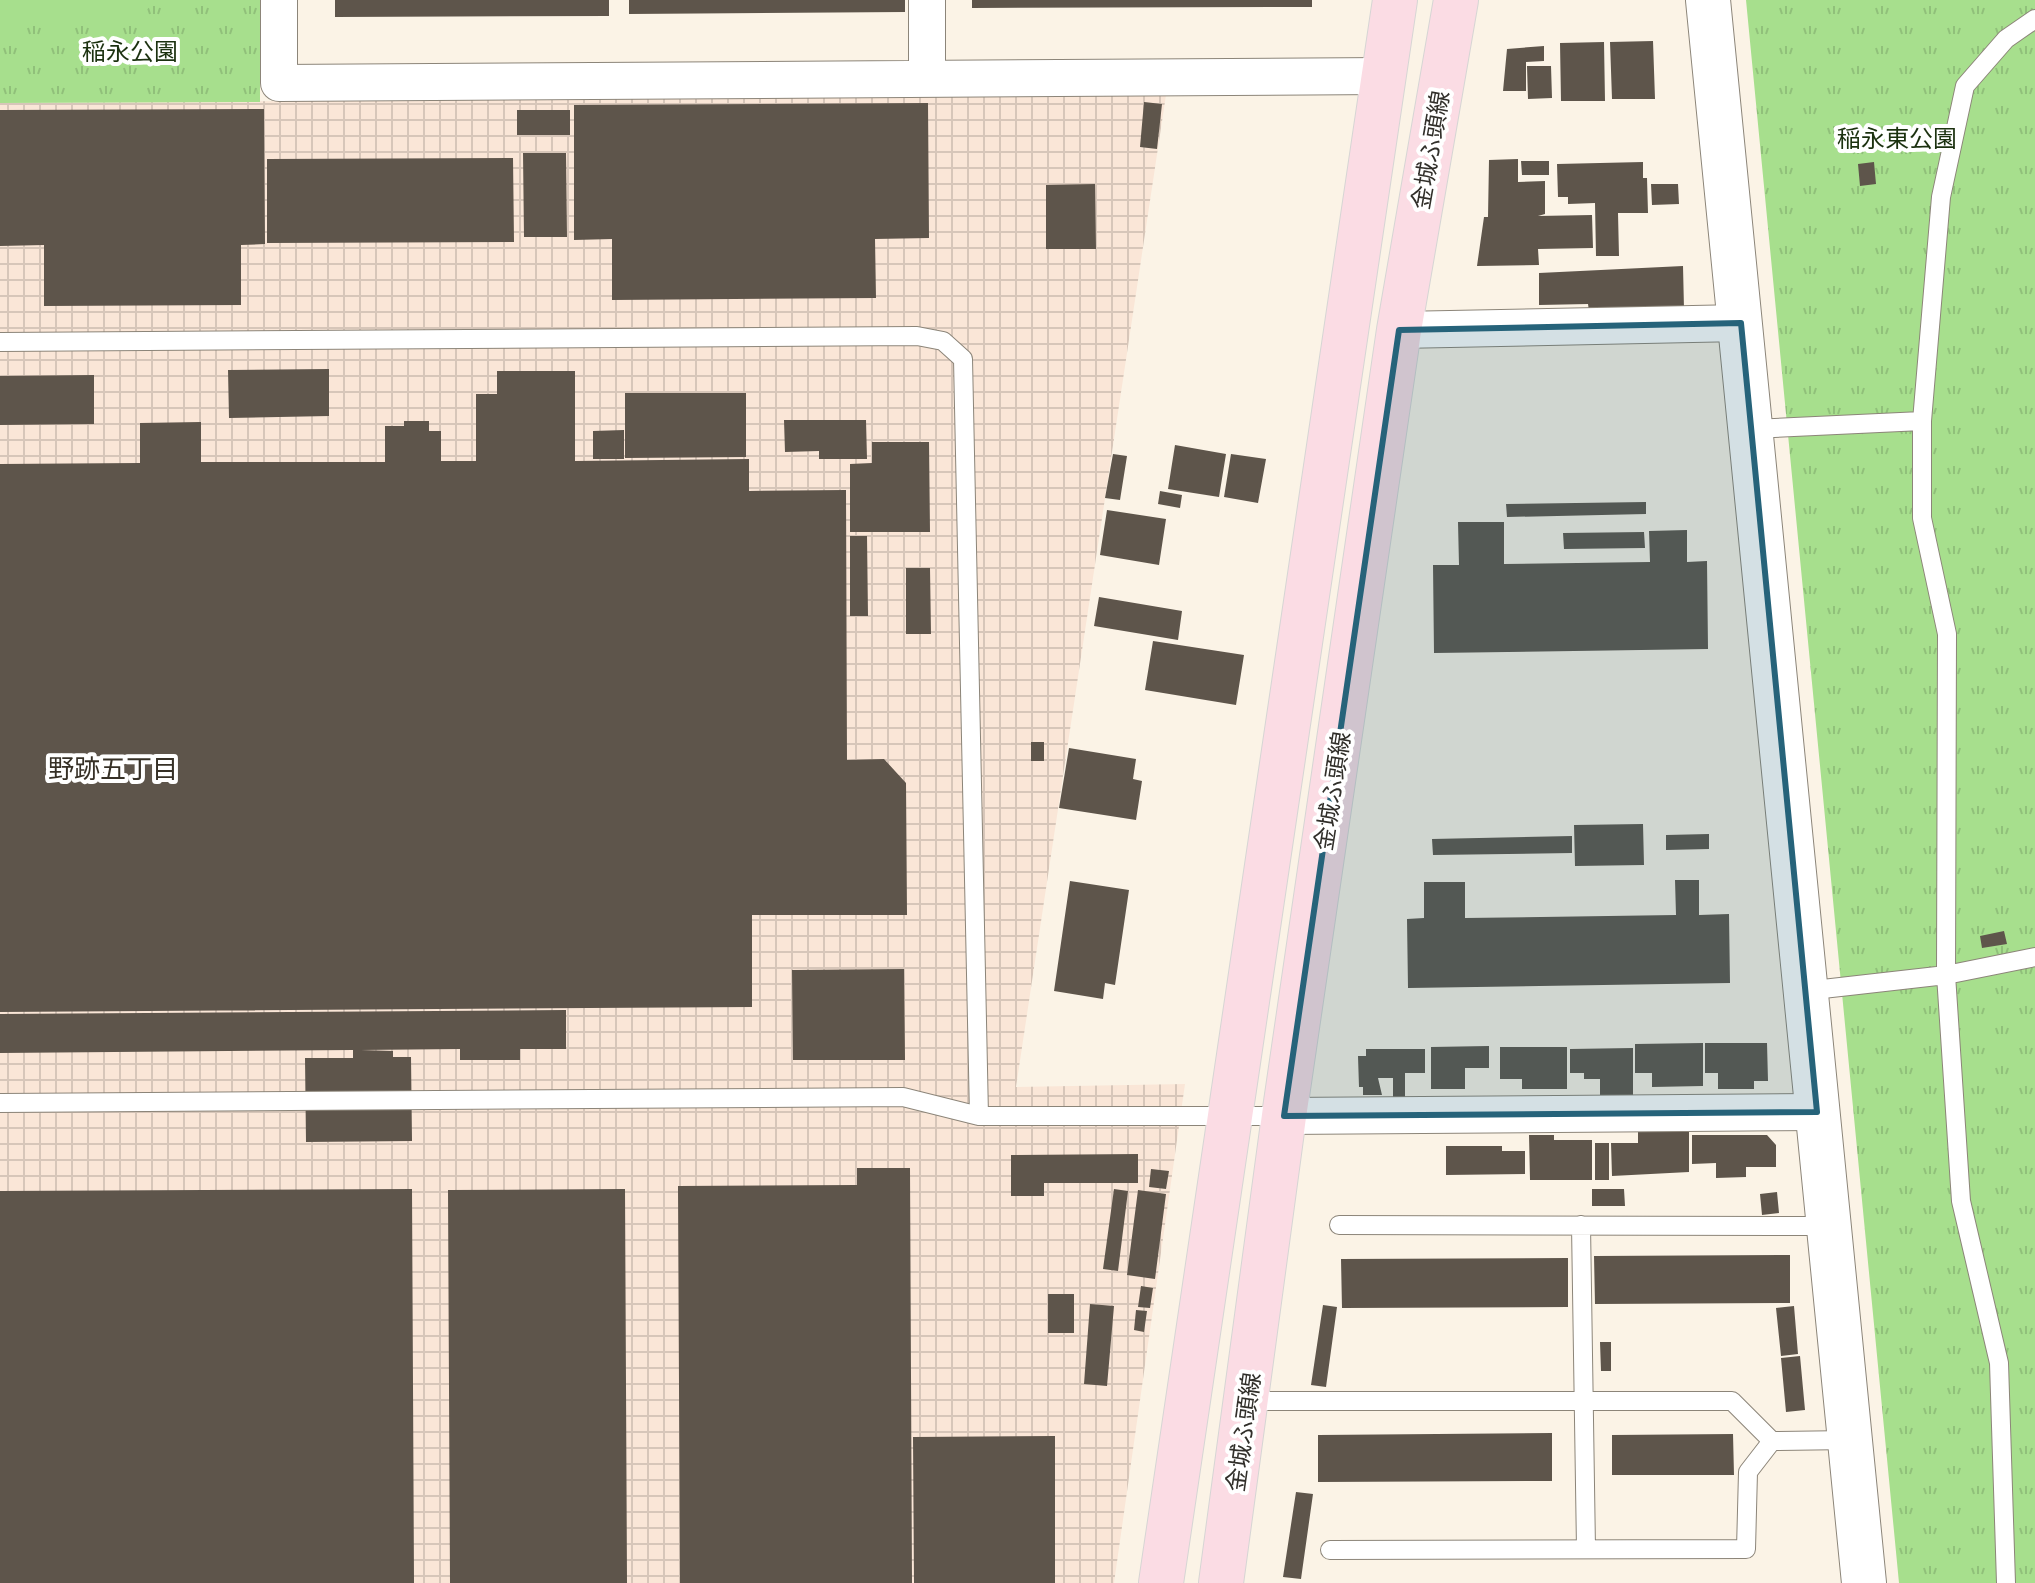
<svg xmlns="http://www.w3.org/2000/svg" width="2035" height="1583" viewBox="0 0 2035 1583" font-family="Mulish,'Noto Sans JP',sans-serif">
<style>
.industrial{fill:url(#industrial-grid)}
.grass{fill:url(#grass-tufts)}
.pitch{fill:#a7df8d}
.building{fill:#5e554b}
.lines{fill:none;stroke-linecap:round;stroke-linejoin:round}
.service-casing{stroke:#8c8579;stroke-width:20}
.minor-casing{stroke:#8c8579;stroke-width:38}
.tertiary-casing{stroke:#8c8579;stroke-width:46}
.primary-casing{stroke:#d6d5d4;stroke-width:46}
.service{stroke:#fff;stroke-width:18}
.minor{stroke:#fff;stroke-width:36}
.tertiary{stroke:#fff;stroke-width:44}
.primary{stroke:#fbdce4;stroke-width:44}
.marked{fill:#26637a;fill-opacity:0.2;stroke:#26637a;stroke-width:6;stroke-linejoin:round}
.labels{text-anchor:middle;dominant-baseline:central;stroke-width:8;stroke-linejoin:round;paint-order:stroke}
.park-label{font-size:24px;fill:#1b310f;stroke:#fff}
.street-label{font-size:24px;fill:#312f2a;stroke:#fff}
.neighbourhood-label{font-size:26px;fill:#363026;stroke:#fff}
</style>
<defs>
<pattern id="industrial-grid" width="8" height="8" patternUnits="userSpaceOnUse" patternTransform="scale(2)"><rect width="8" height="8" fill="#fae6d7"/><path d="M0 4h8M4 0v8" fill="none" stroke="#d7c6b9"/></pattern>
<pattern id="grass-tufts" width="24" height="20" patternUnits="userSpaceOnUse" patternTransform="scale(2)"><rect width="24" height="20" fill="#a7df8d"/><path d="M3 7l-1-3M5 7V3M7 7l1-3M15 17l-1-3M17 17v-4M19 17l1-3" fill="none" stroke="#90c07a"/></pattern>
</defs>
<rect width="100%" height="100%" fill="#fbf3e6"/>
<path class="industrial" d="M1166,95L1016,1087L1185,1084L1114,1583H0V103Z"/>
<path class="grass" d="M0,0H260V102L0,103Z
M1746,0H2035V1583H1899Z"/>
<path class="pitch" d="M0,0H157L139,17H0Z"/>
<path class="building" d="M335,0H609V16L335,17Z
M629,0H905V12L629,14Z
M972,0H1312V7L972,8Z
M1653,41L1655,99H1612L1610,42Z
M1604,42L1605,101H1561L1560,43Z
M1544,46V61L1526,62V91H1503L1507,49Z
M1527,66H1551L1552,98L1528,99Z
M1144,102L1162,104L1157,149L1140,147Z
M928,103L929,238L875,239L876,298L612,300V239L574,240V105Z
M264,109L265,244L241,245V305L44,306V245L0,246V110Z
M517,110H570V135H517Z
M523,153H566L567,237H524Z
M513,158L514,242L267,243V159Z
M1518,159V182L1545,181V214L1538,216L1592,215L1593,248L1538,249L1539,265L1477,266L1484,217H1488L1489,160Z
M1521,161H1549V175H1522Z
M1643,162V178H1647L1648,213H1618L1619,256H1596L1595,203L1568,204V197H1558L1557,164Z
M1874,162L1876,184L1860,186L1858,164Z
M1095,184L1096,249H1046V185Z
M1651,184H1678L1679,204L1652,205Z
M1683,266L1684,309L1589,311L1588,304L1539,305V273Z
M329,369V416L229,418L228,370Z
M497,371H575V461L749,459V491L846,490L847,760L884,759L906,783L907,915H752V1007L0,1012V464L140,463V423L201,422V462H385V426H404V421H429V431H441V461H476V394H497Z
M94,375V424L0,425V376Z
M625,393H746V457L625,458Z
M784,420H866L867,459H819V451L785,452Z
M624,430V459H593V431Z
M872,442H929L930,532H850V464L872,463Z
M1175,445L1226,454L1219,497L1168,489Z
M1113,454L1127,456L1120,500L1105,498Z
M1231,454L1266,459L1258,503L1224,497Z
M1160,491L1182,495L1180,508L1158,504Z
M1646,502V514L1507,517L1506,504Z
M1107,510L1166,519L1159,565L1100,555Z
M1458,522H1504V564L1650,562L1649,531L1687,530V562L1707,561L1708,649L1434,653L1433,565H1459Z
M1644,532L1645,548L1564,549L1563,533Z
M850,536H867L868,616H850Z
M906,568H930L931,634H906Z
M1099,597L1182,611L1178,640L1094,626Z
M1153,641L1244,655L1236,705L1145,690Z
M1031,742H1044V761H1031Z
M1069,748L1136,759L1133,779L1142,781L1136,820L1059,808Z
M1643,824L1644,865L1575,866L1574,825Z
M1709,834V849L1666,850V835Z
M1572,836V853L1433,855L1432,839Z
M1675,880H1699V915L1729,914L1730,983L1408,988L1407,919L1424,918V882H1465V918L1676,915Z
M1070,881L1129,890L1115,985L1105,983L1103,999L1054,991Z
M2004,931L2007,944L1982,948L1980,936Z
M904,969L905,1060H793L792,970Z
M566,1010V1049H520V1060H460V1049L361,1050L393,1051V1057H411L412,1141L306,1142L305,1058H353V1050L0,1053V1014Z
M1703,1043V1086L1652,1087V1073H1635V1044Z
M1705,1043H1767L1768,1081H1754V1089H1718V1073H1705Z
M1489,1046V1068H1465V1089H1431V1047Z
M1500,1047H1567V1089H1522V1079H1500Z
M1633,1048V1095H1600V1079H1584V1073H1570V1049Z
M1366,1049H1425V1073H1405V1099L1393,1100V1078H1378L1382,1095H1363V1087H1359L1358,1056H1366Z
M1638,1132H1689V1172L1612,1176L1611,1143H1638Z
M1529,1135H1554V1140H1592V1180H1530Z
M1692,1135H1767L1776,1145V1167H1746V1177L1716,1178V1163L1692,1164Z
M1595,1143H1609V1180H1595Z
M1446,1146H1502V1151H1525V1174L1446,1175Z
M1138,1154V1183H1044V1196H1011V1155Z
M857,1168H910L912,1583H680L678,1186L857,1185Z
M1151,1169L1169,1171L1166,1189L1149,1187Z
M412,1189L414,1583H0V1191Z
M625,1189L627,1583H450L448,1190Z
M1114,1189L1128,1191L1118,1271L1103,1269Z
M1592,1189H1624L1625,1206H1592Z
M1138,1190L1166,1194L1155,1279L1127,1275Z
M1777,1192L1779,1213L1762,1215L1760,1194Z
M1790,1255V1303L1595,1304L1594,1256Z
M1568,1258V1307L1342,1308L1341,1259Z
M1141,1286L1153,1288L1150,1308L1138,1307Z
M1048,1294H1074V1333H1048Z
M1090,1304L1114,1306L1107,1386L1084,1384Z
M1323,1305L1337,1307L1326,1387L1311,1385Z
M1794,1306L1798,1354L1781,1356L1776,1308Z
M1136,1310L1147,1311L1144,1332L1134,1330Z
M1600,1342H1611V1371H1601Z
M1800,1356L1805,1410L1786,1412L1781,1358Z
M1552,1433V1481L1318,1482V1435Z
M1733,1434L1734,1475H1612V1435Z
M1055,1436V1583H914L913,1437Z
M1296,1492L1313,1494L1301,1579L1283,1577Z"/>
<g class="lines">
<defs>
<path id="service" d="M0,342L917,336L943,341L963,359L979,1116
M1752,429L1922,421
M1805,991L1946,975L2035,957
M0,1103L903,1097L979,1116H1284
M1339,1225L1828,1226
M1581,1225L1586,1549
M1248,1401H1732L1772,1441L1850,1440
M1330,1550L1746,1549L1748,1472L1772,1441
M2006,1583L1999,1363L1961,1201L1946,975L1947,634L1922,518V421L1941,197L1965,86L2006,39L2035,19"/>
<path id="minor" d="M279,0V83L1384,76
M927,79V0
M1399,330L1741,323
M1284,1116L1817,1112"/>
<path id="tertiary" d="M1708,0L1864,1583"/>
<path id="primary" d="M1161,1583L1395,0
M1221,1583L1284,1116L1399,330L1456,0"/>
</defs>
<use href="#service" class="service-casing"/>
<use href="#minor" class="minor-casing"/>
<use href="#tertiary" class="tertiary-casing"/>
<use href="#primary" class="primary-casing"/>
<use href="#service" class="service"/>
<use href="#minor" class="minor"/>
<use href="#tertiary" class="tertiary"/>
<use href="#primary" class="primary"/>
</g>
<path class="marked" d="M1741,323L1817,1112L1284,1116L1399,330Z"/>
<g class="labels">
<g class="park-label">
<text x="130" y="51">稲永公園</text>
<text x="1897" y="138">稲永東公園</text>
</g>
<g class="street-label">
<text transform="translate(1430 150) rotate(-80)">金城ふ頭線</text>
<text transform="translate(1332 791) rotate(-81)">金城ふ頭線</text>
<text transform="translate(1243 1432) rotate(-82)">金城ふ頭線</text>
</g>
<g class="neighbourhood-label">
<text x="113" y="768">野跡五丁目</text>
</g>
</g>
</svg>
